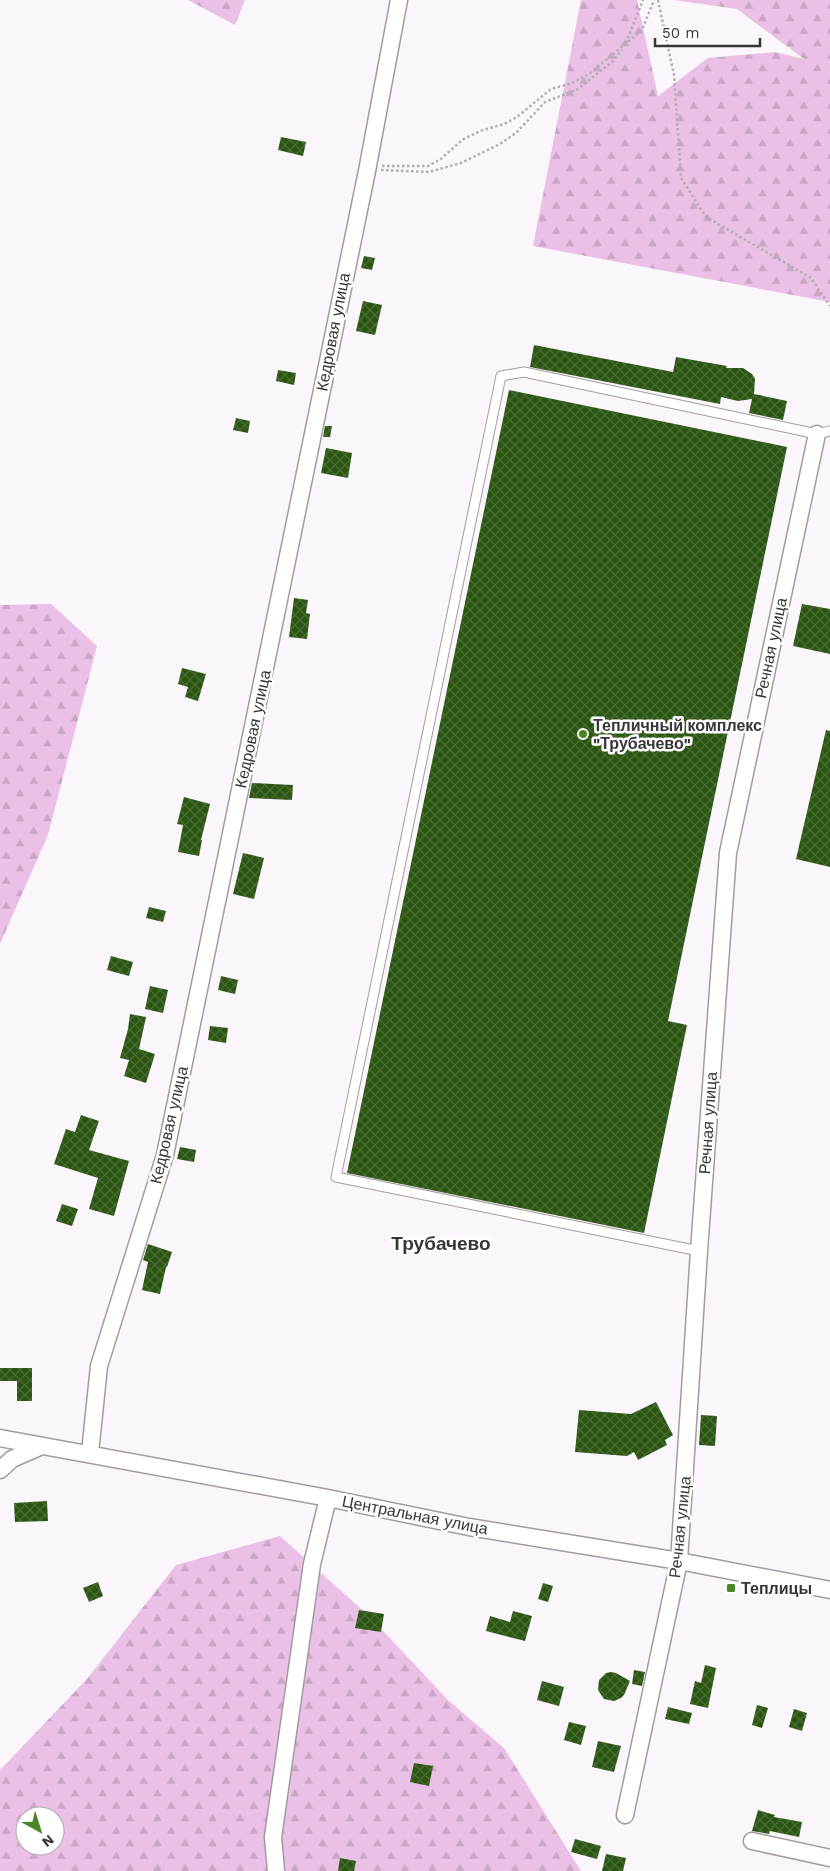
<svg xmlns="http://www.w3.org/2000/svg" width="830" height="1871" viewBox="0 0 830 1871" font-family="'Work Sans',sans-serif">
<style>
.forest{fill:url(#forest-firs);fill-rule:evenodd}
.building{fill:url(#building-cross-hatch)}
.lines{fill:none;stroke-linecap:round;stroke-linejoin:round}
.service-casing{stroke:#a29ca1;stroke-width:11}
.minor-casing{stroke:#a29ca1;stroke-width:19}
.path{stroke:#b3afb3;stroke-width:2.5;stroke-dasharray:2.5 2.5;stroke-linecap:butt}
.service{stroke:#fff;stroke-width:9}
.minor{stroke:#fff;stroke-width:16}
.poi-dot{fill:#488626;stroke:#fff;stroke-width:2}
.labels{text-anchor:middle;dominant-baseline:central;stroke-width:5;stroke-linejoin:round;paint-order:stroke}
.street-label{font-size:16px;fill:#383638;stroke:#fff}
.poi-label{font-size:16px;font-weight:bold;fill:#383638;stroke:#fff;text-anchor:start}
.quarter-label{font-size:19px;font-weight:bold;fill:#383638;stroke:#fff}
</style>
<defs>
<pattern id="forest-firs" width="22" height="20" patternUnits="userSpaceOnUse" patternTransform="scale(1.25)"><rect width="22" height="20" fill="#eac0e6"/><path d="M5 1l3.5 6h-7zM16 11l3.5 6h-7z" fill="#c9a6c6"/></pattern>
<pattern id="building-cross-hatch" width="8" height="8" patternUnits="userSpaceOnUse" patternTransform="scale(1.25)"><rect width="8" height="8" fill="#2b5612"/><path d="M0 0l8 8M0 8l8-8" fill="none" stroke="#496c35"/></pattern>
</defs>
<rect width="100%" height="100%" fill="#fbf6fb"/>
<path class="forest" d="M188,0H245L235,25Z
M581,0H637L658,96L708,58L775,52L804,59L737,9L674,0H830V302L533,246Z
M51,604L97,646L48,835L0,944V605Z
M280,1536L369,1616L449,1701L504,1748L581,1871H0V1770L87,1679L176,1565ZM25,1816H55V1846H25Z"/>
<path class="building" d="M281,137L306,142L303,156L278,150Z
M364,256L375,258L372,270L361,268Z
M363,301L382,305L375,335L356,331Z
M534,345L673,372L676,357L727,366L726,368H743L752,374L755,379L754,394L787,401L783,420L749,413L752,399L738,401L721,397L720,404L530,367Z
M278,370L296,373L294,385L276,381Z
M509,390L787,447L668,1021L687,1025L644,1233L347,1173Z
M236,418L250,421L248,433L233,430Z
M325,426H332L330,437H323Z
M326,448L352,453L348,478L321,473Z
M294,598L308,600L306,613L310,614L307,639L289,637Z
M802,604L830,609V654L793,646Z
M182,668L206,674L198,701L185,697L188,687L178,684Z
M826,730L830,731V867L796,859Z
M252,783L293,785L292,800L249,798Z
M184,797L210,804L201,840H202L199,856L178,852L183,825L177,824Z
M243,853L264,858L254,899L233,894Z
M149,907L166,911L163,922L146,918Z
M111,956L133,962L129,976L107,970Z
M221,976L238,980L235,994L218,990Z
M150,986L168,990L163,1013L145,1009Z
M130,1014L146,1017L139,1049L155,1054L146,1083L124,1076L129,1060L120,1058L128,1029Z
M210,1026L228,1028L226,1043L208,1040Z
M81,1115L99,1121L89,1150L129,1161L114,1216L89,1209L98,1178L54,1164L66,1129L75,1132Z
M180,1147L196,1150L194,1162L177,1159Z
M62,1204L78,1209L72,1226L56,1221Z
M148,1244L172,1252L167,1267H166L160,1294L142,1290L148,1262L143,1260Z
M0,1368H32V1401H17V1381H0Z
M656,1402L673,1435L665,1440L667,1445L638,1460L634,1452L627,1456L575,1452L579,1410L631,1414Z
M701,1415L717,1416L715,1446L699,1445Z
M47,1501L48,1521L15,1522L14,1503Z
M98,1582L103,1596L89,1602L83,1588Z
M543,1583L553,1586L548,1602L538,1599Z
M359,1610L384,1614L381,1632L355,1628Z
M513,1611L532,1616L525,1641L486,1631L490,1616L510,1622Z
M705,1665L716,1668L708,1708L690,1704L695,1681L701,1683Z
M634,1670L645,1672L642,1686L632,1684Z
M611,1672L616,1673L630,1681L624,1695L621,1698L614,1701L604,1699L598,1690L599,1680L606,1673Z
M542,1681L564,1687L559,1706L537,1700Z
M757,1705L768,1708L762,1728L752,1725Z
M668,1707L692,1713L689,1724L665,1719Z
M794,1709L807,1713L802,1731L789,1727Z
M569,1722L586,1726L581,1745L564,1740Z
M598,1741L621,1746L614,1772L592,1767Z
M414,1763L433,1766L429,1786L410,1782Z
M758,1810L775,1815L774,1817L802,1822L799,1837L770,1831L769,1834L752,1831Z
M575,1839L601,1846L597,1859L571,1852Z
M606,1854L626,1858L623,1871H602Z
M340,1858L356,1861L354,1871H338Z"/>
<g class="lines">
<defs>
<path id="service" d="M699,1251L336,1177L501,376L524,372L817,434L830,431"/>
<path id="minor" d="M0,1438L328,1498L469,1527L679,1561L830,1590
M90,1453L99,1366L165,1155L367,171L399,0
M0,1470L12,1459L42,1446
M625,1815L679,1561L699,1251L728,853L817,434
M752,1841L830,1858
M276,1871L273,1837L312,1564L328,1498"/>
</defs>
<use href="#service" class="service-casing"/>
<use href="#minor" class="minor-casing"/>
<path class="path" d="M658,0L674,75L681,178L706,217L811,278L830,306
M626,43L643,0
M382,166H428L441,159L462,140L480,131L504,124L517,117L551,89L572,83L589,74L642,30L654,0
M381,170L429,172L461,163L500,144L516,133L545,102L578,89L613,61L622,50"/>
<use href="#service" class="service"/>
<use href="#minor" class="minor"/>
</g>
<g class="poi-dot">
<circle cx="583" cy="734" r="5"/>
<rect x="726" y="1583" width="10" height="10" rx="2.5"/>
</g>
<g class="labels">
<g class="street-label">
<text transform="translate(333 332) rotate(-79)">Кедровая улица</text>
<text transform="translate(771 648) rotate(-78)">Речная улица</text>
<text transform="translate(253 729) rotate(-78)">Кедровая улица</text>
<text transform="translate(708 1123) rotate(-86)">Речная улица</text>
<text transform="translate(169 1125) rotate(-77)">Кедровая улица</text>
<text transform="translate(415 1515) rotate(11)">Центральная улица</text>
<text transform="translate(680 1527) rotate(-84)">Речная улица</text>
</g>
<g class="poi-label">
<text x="593" y="725">Тепличный комплекс<tspan x="593" dy="18">"Трубачево"</tspan></text>
<text x="741" y="1588">Теплицы</text>
</g>
<g class="quarter-label">
<text x="441" y="1243">Трубачево</text>
</g>
</g>
<g transform="translate(40 1831) rotate(141)"><circle r="24" fill="#ffffff" stroke="#afafaf"/>
<path d="M0-4L9 19L0 12L-9 19Z" fill="#488626"/>
<text y="-8" font-size="14" font-weight="bold" text-anchor="middle" fill="#383638">N</text>
</g>
<path d="M655 38v8h105v-8" fill="none" stroke="#383638" stroke-width="2.5"/>
<text x="662" y="38" font-size="15" fill="#383638" stroke="#ffffff" stroke-width="4" paint-order="stroke">50 m</text>
</svg>
